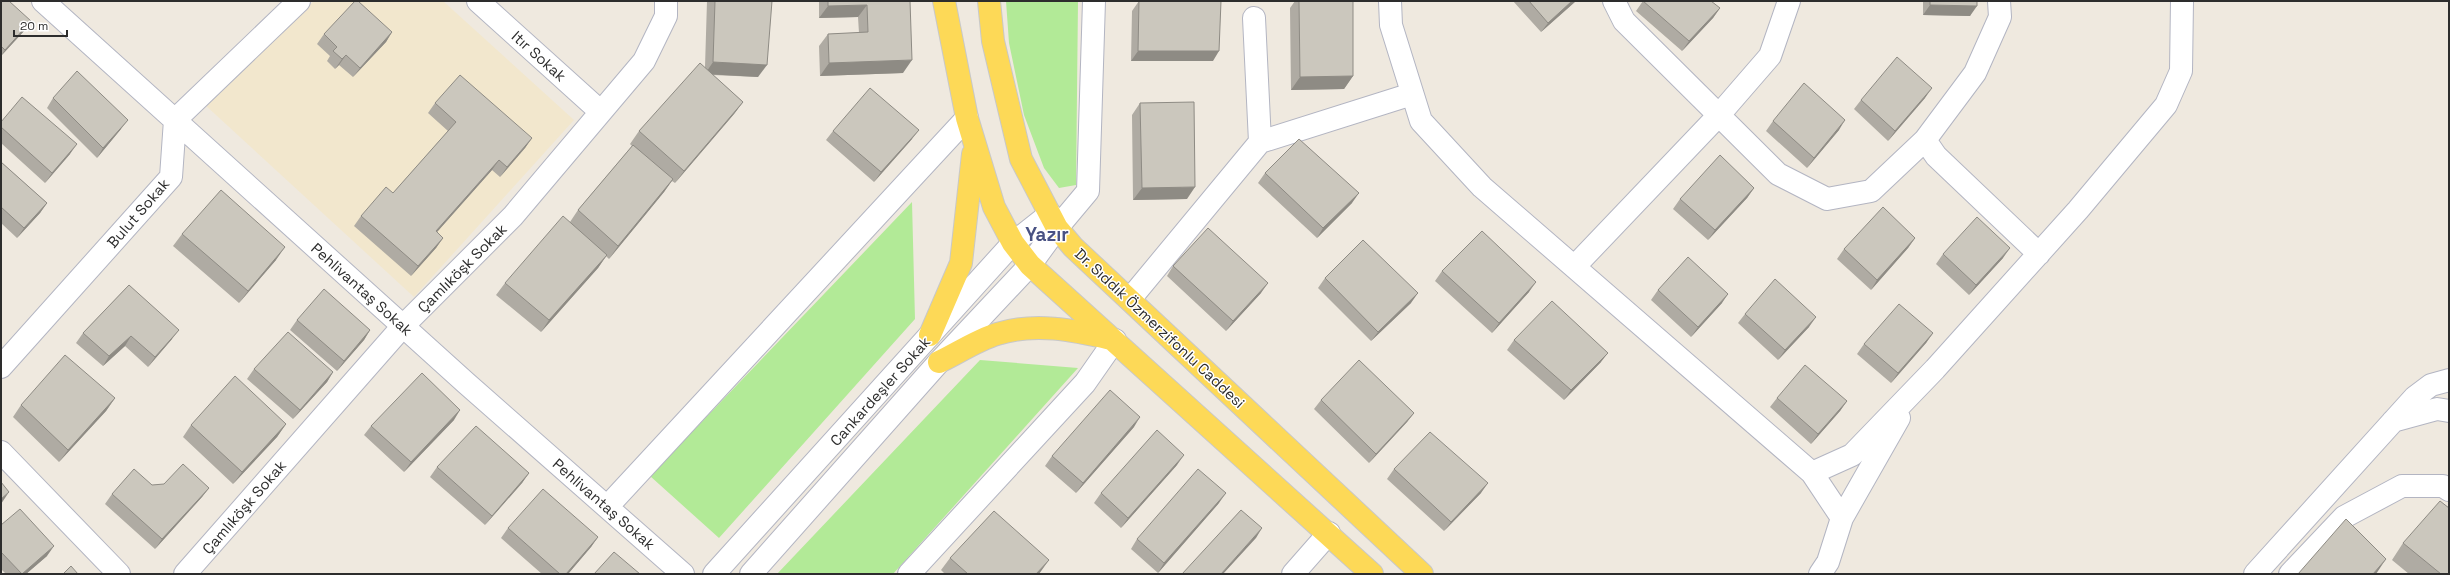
<svg xmlns="http://www.w3.org/2000/svg" width="2450" height="575" viewBox="0 0 2450 575" font-family="'Space Grotesk',sans-serif">
<style>
.education{fill:#f2e7cd}
.green{fill:#b2ea97}
.lines{fill:none;stroke-linecap:round;stroke-linejoin:round}
.minor-casing{stroke:#b3b5c2;stroke-width:24}
.major-casing{stroke:#c8c8c8;stroke-width:24}
.minor{stroke:#fff;stroke-width:22}
.major{stroke:#fdd957;stroke-width:22}
.wall{fill:#afaba3}
.shaded-wall{fill:#8e8b84}
.building{fill:#cbc7bd;stroke:#8e8b84}
.labels{text-anchor:middle;dominant-baseline:central;stroke-width:3;stroke-linejoin:round;paint-order:stroke}
.street-label{font-size:15px;fill:#2d2d2d;stroke:#fff}
.district-label{font-size:19px;font-weight:bold;fill:#495283;stroke:#fff}
</style>
<rect width="100%" height="100%" fill="#efe9df"/>
<path class="education" d="M314,1H443L574,120L414,297L204,104Z"/>
<path class="green" d="M1006,1H1078L1076,185L1059,188L1044,168L1024,115L1009,43Z
M912,202L915,319L719,538L650,476Z
M980,360L1078,368L893,574H777Z"/>
<g class="lines">
<defs>
<path id="minor" d="M43,1L466,383L683,574
M478,1L601,112
M1390,1L1391,25L1421,121L1482,187L1812,473L1842,518L1828,562L1820,574
M1614,1L1624,21L1778,174L1827,199L1871,191L1925,140
M1999,1L2000,17L1975,73L1925,140L1936,156L2039,254
M1254,18L1260,142
M1575,266L1718,116L1770,56L1789,1
M1130,299L1260,142L1412,94
M1,367L171,177L175,120L299,1
M2393,421L2437,409L2449,411
M1,452L119,574
M1812,473L1852,455L1935,369L2078,210L2166,105L2181,71L2182,1
M607,507L967,118
M1842,518L1899,418
M185,574L403,326L513,216L644,61L666,16V1
M714,574L1013,243L1050,214
M751,574L939,362L1030,265L1057,228L1088,191L1094,1
M909,574L1085,383L1115,340
M1293,574L1329,533
M2255,574L2415,397L2431,385L2449,380
M2290,574L2344,517L2402,486H2443L2449,490"/>
<path id="major" d="M944,1L967,118L994,207L1013,243L1030,265L1372,574
M989,1L993,41L1021,159L1057,228L1073,247L1422,574
M930,335L961,263L973,154
M939,362C958,353 977,340 997,334C1035,322 1073,330 1111,339"/>
</defs>
<use href="#minor" class="minor-casing"/>
<use href="#major" class="major-casing"/>
<use href="#minor" class="minor"/>
<use href="#major" class="major"/>
</g>
<path class="wall" d="M1,1L24,31L1,56Z
M707,1H772L758,77L713,75L743,102L734,114L675,183L672,181L664,192L609,259L606,256L598,268L541,332L496,295L505,283L570,222L578,210L632,146L630,144L639,131L705,67Z
M819,1H910L903,73L820,76L819,46L828,34L859,33L858,17L819,18Z
M1139,1L1213,61H1131L1132,11Z
M1295,1H1353V76L1344,89L1291,90L1290,8Z
M1513,1H1576L1541,32Z
M1643,1L1720,8L1713,18L1682,51L1636,11Z
M1923,1H1977L1970,16L1923,15Z
M392,32L386,42L353,77L339,65L335,69L327,61L330,56L317,44L324,34Z
M53,98L121,129L97,158L47,108Z
M1925,98L1888,141L1854,109L1861,100Z
M435,103L532,138L525,148L500,177L492,170L437,232L443,238L436,248L411,276L354,226L361,216L393,193L448,131L428,113Z
M1140,103L1187,199L1133,200L1132,115Z
M1773,121L1839,130L1807,168L1766,131Z
M1,122L70,154L45,183L1,143Z
M833,131L912,139L874,182L826,140Z
M1,162L47,203L40,213L17,238L1,223Z
M1265,173L1352,203L1317,238L1258,183Z
M1754,188L1747,198L1708,240L1673,209L1680,199Z
M182,234L276,260L239,303L173,246Z
M1915,238L1908,248L1871,290L1837,259L1844,249Z
M1943,254L2003,258L1969,295L1936,264Z
M1173,266L1261,293L1226,331L1167,276Z
M1442,271L1529,292L1492,333L1435,281Z
M1325,278L1411,303L1371,341L1318,288Z
M129,285L172,339L148,367L125,346L103,366L76,343L83,333Z
M1658,290L1722,303L1691,337L1651,300Z
M1745,314L1809,327L1778,360L1738,323Z
M297,320L370,330L364,340L337,371L290,330Z
M1933,333L1926,343L1891,383L1857,354L1864,344Z
M1514,340L1601,362L1564,400L1507,350Z
M254,369L333,372L327,382L293,419L247,379Z
M115,398L106,411L59,462L13,417L21,405Z
M1777,398L1847,401L1840,411L1811,444L1770,407Z
M1321,400L1414,413L1407,422L1369,463L1314,409Z
M454,420L404,472L364,435L371,426Z
M286,424L277,437L233,484L183,437L191,425Z
M1134,427L1076,493L1045,466L1052,456Z
M1177,465L1121,528L1094,503L1101,493Z
M437,467L529,473L522,483L485,525L430,477Z
M1394,469L1481,493L1444,531L1387,479Z
M152,485L209,488L202,497L155,549L105,504L112,494Z
M1219,503L1158,573L1131,549L1137,539Z
M1,525L47,556L26,574H6L1,569Z
M508,528L598,537L591,547L568,574H542L501,538Z
M2403,543L2449,574H2409L2392,560Z
M950,558L1040,573L1039,574H945L941,570Z"/>
<path class="shaded-wall" d="M1572,1H1576L1541,32L1548,23Z
M867,5L858,17L819,18L828,6Z
M1930,5L1977,6L1970,16L1923,15Z
M1720,8L1713,18L1682,51L1689,41Z
M31,21L24,31L1,56L5,50Z
M392,32L386,42L353,77L360,68Z
M1138,51H1219L1213,61H1131Z
M346,55L339,65L335,69L342,59Z
M912,60L903,73L820,76L829,63Z
M713,62L767,65L758,77L705,74Z
M1353,76L1344,89L1291,90L1300,77Z
M1932,88L1925,98L1888,141L1895,131Z
M743,102L734,114L675,183L684,171Z
M128,120L121,129L97,158L103,148Z
M1845,120L1839,130L1807,168L1814,158Z
M919,130L912,139L874,182L881,172Z
M532,138L525,148L500,177L507,167Z
M77,144L70,154L45,183L52,173Z
M499,160L492,170L429,241L436,231Z
M673,179L664,192L609,259L618,246Z
M1195,187L1187,199L1133,200L1142,188Z
M1754,188L1747,198L1708,240L1715,230Z
M1359,193L1352,203L1317,238L1323,228Z
M47,203L40,213L17,238L24,228Z
M443,238L436,248L411,276L418,266Z
M1915,238L1908,248L1871,290L1877,280Z
M285,247L276,260L239,303L248,291Z
M2010,248L2003,258L1969,295L1976,285Z
M607,255L598,268L541,332L549,320Z
M1536,282L1529,292L1492,333L1499,323Z
M1268,283L1261,293L1226,331L1233,321Z
M1418,293L1411,303L1371,341L1378,332Z
M1728,294L1722,303L1691,337L1698,327Z
M1816,317L1809,327L1778,360L1785,350Z
M179,330L172,339L148,367L155,357Z
M370,330L364,340L337,371L344,361Z
M1933,333L1926,343L1891,383L1898,373Z
M131,336L125,346L103,366L109,356Z
M1608,353L1601,362L1564,400L1571,390Z
M333,372L327,382L293,419L300,410Z
M115,398L106,411L59,462L68,450Z
M1847,401L1840,411L1811,444L1818,434Z
M460,410L454,420L404,472L411,462Z
M1414,413L1407,422L1369,463L1376,454Z
M1140,417L1134,427L1076,493L1083,483Z
M286,424L277,437L233,484L242,472Z
M1184,455L1177,465L1121,528L1128,518Z
M529,473L522,483L485,525L492,516Z
M1488,483L1481,493L1444,531L1451,522Z
M209,488L202,497L155,549L162,539Z
M9,492L1,504V499Z
M1226,493L1219,503L1158,573L1164,563Z
M1262,528L1256,538L1223,574H1221Z
M598,537L591,547L568,574H566Z
M54,546L47,556L26,574H22Z
M2386,559L2376,574H2373Z
M1049,560L1039,574H1036Z"/>
<path class="building" d="M1,1H9L31,21L5,50L1,46Z
M355,1H358L392,32L360,68L346,55L342,59L333,51L337,47L324,34Z
M715,1H772L767,65L713,62Z
M828,1H910L912,60L829,63L828,34L868,32L867,5L828,6Z
M1139,1H1221L1219,51H1138Z
M1299,1H1353V76L1300,77Z
M1529,1H1572L1548,23Z
M1643,1H1711L1720,8L1689,41Z
M1930,1H1977V6L1930,5Z
M1897,57L1932,88L1895,131L1861,100Z
M700,63L743,102L684,171L639,131Z
M77,71L128,120L103,148L53,98Z
M460,75L532,138L507,167L499,160L436,231L443,238L418,266L361,216L386,187L393,193L456,122L435,103Z
M1804,83L1845,120L1814,158L1773,121Z
M870,88L919,130L881,172L833,131Z
M22,97L77,144L52,173L1,127V122Z
M1194,102L1195,187L1142,188L1140,103Z
M1299,139L1359,193L1323,228L1265,173Z
M633,145L673,179L618,246L578,210Z
M1720,155L1754,188L1715,230L1680,199Z
M1,162L47,203L24,228L1,207Z
M221,190L285,247L248,291L182,234Z
M1883,207L1915,238L1877,280L1844,249Z
M563,216L607,255L549,320L505,283Z
M1977,217L2010,248L1976,285L1943,254Z
M1208,228L1268,283L1233,321L1173,266Z
M1482,231L1536,282L1499,323L1442,271Z
M1363,240L1418,293L1378,332L1325,278Z
M1688,257L1728,294L1698,327L1658,290Z
M1775,279L1816,317L1785,350L1745,314Z
M129,285L179,330L155,357L131,336L109,356L83,333Z
M324,289L370,330L344,361L297,320Z
M1552,301L1608,353L1571,390L1514,340Z
M1899,304L1933,333L1898,373L1864,344Z
M288,332L333,372L300,410L254,369Z
M65,355L115,398L68,450L21,405Z
M1359,360L1414,413L1376,454L1321,400Z
M1805,365L1847,401L1818,434L1777,398Z
M422,373L460,410L411,462L371,426Z
M235,376L286,424L242,472L191,425Z
M1110,390L1140,417L1083,483L1052,456Z
M476,426L529,473L492,516L437,467Z
M1157,430L1184,455L1128,518L1101,493Z
M1430,432L1488,483L1451,522L1394,469Z
M183,464L209,488L162,539L112,494L134,469L152,485L164,484Z
M1198,469L1226,493L1164,563L1137,539Z
M1,482L9,492L1,499Z
M543,489L598,537L566,574H560L508,528Z
M2440,501L2449,508V574H2441L2403,543Z
M20,509L54,546L22,574L1,552V525Z
M1241,510L1262,528L1221,574H1182Z
M994,511L1049,560L1036,574H968L950,558Z
M2346,519L2386,559L2373,574H2298Z
M614,552L640,574H594Z
M71,566L78,574H63Z"/>
<g class="labels">
<g class="street-label">
<text transform="translate(539 56) rotate(42)">Itır Sokak</text>
<text transform="translate(138 213) rotate(-49)">Bulut Sokak</text>
<text transform="translate(462 268) rotate(-45)">Çamlıköşk Sokak</text>
<text transform="translate(362 289) rotate(42)">Pehlivantaş Sokak</text>
<text transform="translate(1160 328) rotate(43)">Dr. Sıddık Özmerzifonlu Caddesi</text>
<text transform="translate(880 391) rotate(-48)">Cankardeşler Sokak</text>
<text transform="translate(604 504) rotate(41)">Pehlivantaş Sokak</text>
<text transform="translate(244 507) rotate(-49)">Çamlıköşk Sokak</text>
</g>
<g class="district-label">
<text x="1047" y="234">Yazır</text>
</g>
</g>
<rect width="2450" height="575" fill="none" stroke="#2d2d2d" stroke-width="4"/>
<path d="M14 30v6h53v-6" fill="none" stroke="#2d2d2d" stroke-width="2"/>
<text x="20" y="30" font-size="12" fill="#2d2d2d" stroke="#ffffff" stroke-width="3" paint-order="stroke">20 m</text>
</svg>
